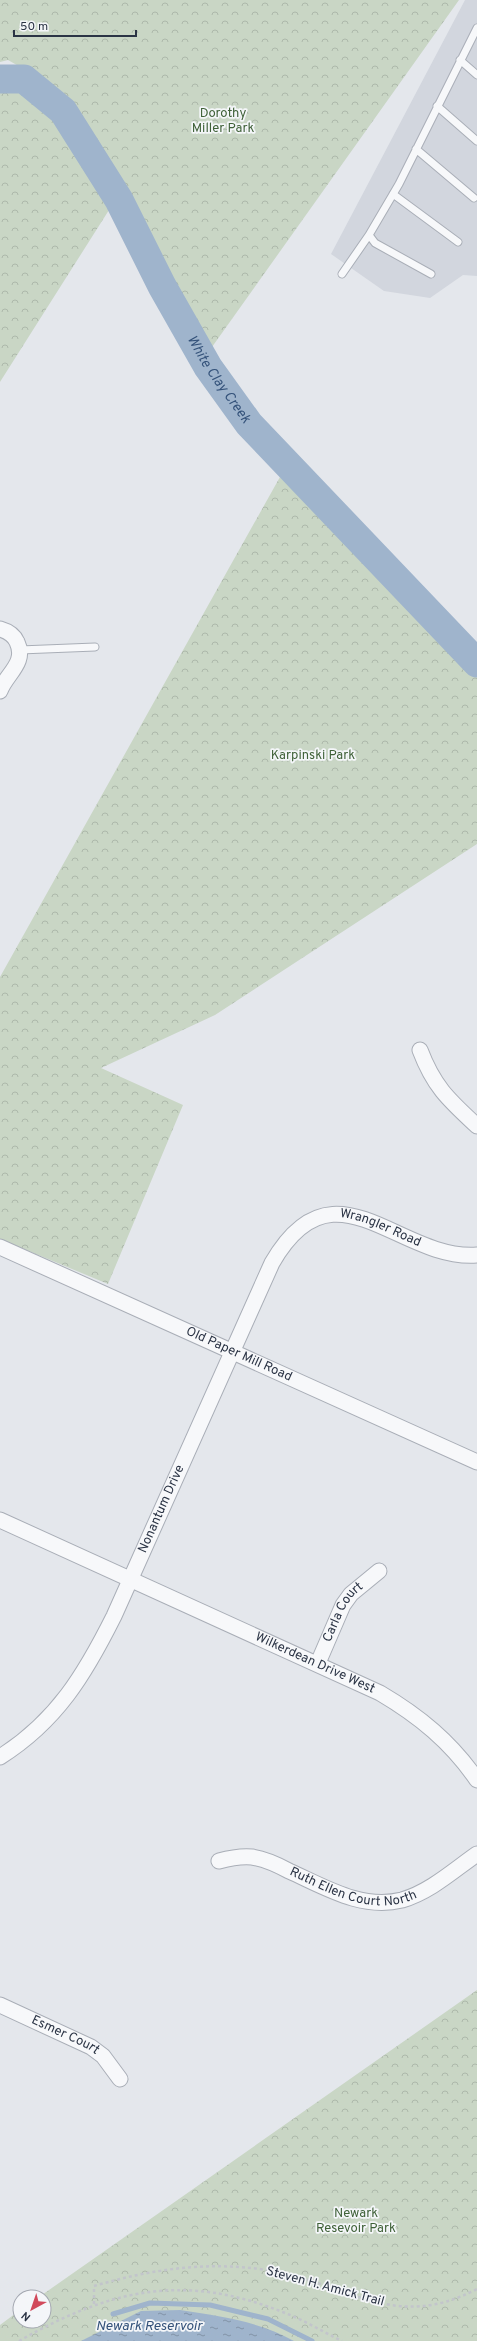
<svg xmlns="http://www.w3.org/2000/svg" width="477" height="2341" viewBox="0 0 477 2341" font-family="Overpass,sans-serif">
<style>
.built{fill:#d2d6de}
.park{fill:url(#park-crowns)}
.water{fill:url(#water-ripples)}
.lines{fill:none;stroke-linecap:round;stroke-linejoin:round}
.stream{stroke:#9fb4cc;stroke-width:5}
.river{stroke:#9fb4cc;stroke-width:29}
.service-casing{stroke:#a9aeb7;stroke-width:9}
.minor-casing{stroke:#a9aeb7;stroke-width:17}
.path{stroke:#c2c5cb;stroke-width:2.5;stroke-dasharray:3 3;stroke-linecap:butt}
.service{stroke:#f7f8fa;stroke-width:7}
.minor{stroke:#f7f8fa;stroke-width:15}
.labels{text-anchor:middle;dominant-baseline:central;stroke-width:3.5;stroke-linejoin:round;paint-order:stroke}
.park-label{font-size:13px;fill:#3f6138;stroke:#f4f6f9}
.street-label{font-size:13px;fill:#2b3445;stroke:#f4f6f9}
.water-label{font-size:14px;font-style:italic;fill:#34527a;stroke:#f4f6f9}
</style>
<defs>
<pattern id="park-crowns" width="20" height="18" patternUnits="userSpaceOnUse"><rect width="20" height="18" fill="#c9d6c5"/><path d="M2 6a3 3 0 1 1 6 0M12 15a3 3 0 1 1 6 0" fill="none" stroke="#adb8ab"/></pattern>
<pattern id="water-ripples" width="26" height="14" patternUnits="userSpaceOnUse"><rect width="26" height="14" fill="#9fb4cc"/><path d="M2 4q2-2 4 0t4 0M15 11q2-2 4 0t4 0" fill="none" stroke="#8293a7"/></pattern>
</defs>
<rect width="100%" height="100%" fill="#e4e7ec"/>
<path class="built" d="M465,0H477V276L463,275L430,298L384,291L331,254Z"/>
<path class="park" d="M0,0H459L212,347L126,197L57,88L8,60L0,62Z
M0,83L47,99L109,210L0,382Z
M280,477L420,609L456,648L477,674V844L215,1015L101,1068L183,1105L108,1284L0,1239V977Z
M477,1990V2341H0V2325L20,2310V2321H44V2297H39Z"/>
<path class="water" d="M180,2310C220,2316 258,2321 294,2341H81L141,2311Z"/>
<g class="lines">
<path class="stream" d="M113,2314L150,2303L210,2305L268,2319L312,2341"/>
<path class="river" id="s1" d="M0,79H24L63,111L119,200L162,286L208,367L249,424L477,663"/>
<defs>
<path id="service" d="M460,60L477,75
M437,106L477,141
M416,149L474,198
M393,194L458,242
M342,274L369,235
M431,274L375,243L369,235L399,184L477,28
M20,650L95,647"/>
<g id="minor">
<path d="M0,629C7,631 14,635 17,642C27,663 6,674 0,691"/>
<path d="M420,1050C434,1087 449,1100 477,1126"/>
<path id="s2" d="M0,1247L477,1462"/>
<path id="s3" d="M0,1520L380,1693C419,1716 451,1742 477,1780"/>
<path id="s4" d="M318,1663L343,1605L351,1594L379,1571"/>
<path id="s5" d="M0,1757C57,1721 85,1674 114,1616L272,1263C334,1155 398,1261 477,1255"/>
<path id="s6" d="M219,1861C230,1858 241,1856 252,1857C265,1859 278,1865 289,1871C325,1887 361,1910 402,1900C430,1892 454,1870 477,1854"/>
<path id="s7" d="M0,2005L91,2047L103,2056L120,2079"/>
</g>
</defs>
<use href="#service" class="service-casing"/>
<use href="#minor" class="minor-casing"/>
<path class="path" d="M94,2304V2286C152,2269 207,2261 267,2270C346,2282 393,2333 477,2289
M19,2341C111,2289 184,2272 285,2313C304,2320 323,2332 342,2341"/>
<use href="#service" class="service"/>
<use href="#minor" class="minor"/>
</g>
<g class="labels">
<g class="park-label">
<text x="223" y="114">Dorothy<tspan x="223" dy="15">Miller Park</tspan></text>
<text x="313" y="756">Karpinski Park</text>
<text x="356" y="2214">Newark<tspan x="356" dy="15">Resevoir Park</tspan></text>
</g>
<g class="street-label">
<text stroke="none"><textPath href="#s5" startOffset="702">Wrangler Road</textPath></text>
<text stroke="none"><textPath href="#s2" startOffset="262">Old Paper Mill Road</textPath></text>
<text stroke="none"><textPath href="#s5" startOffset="301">Nonantum Drive</textPath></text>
<text stroke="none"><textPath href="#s4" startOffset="57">Carla Court</textPath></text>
<text stroke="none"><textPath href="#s3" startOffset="346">Wilkerdean Drive West</textPath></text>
<text stroke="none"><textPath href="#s6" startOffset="141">Ruth Ellen Court North</textPath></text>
<text stroke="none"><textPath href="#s7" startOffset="72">Esmer Court</textPath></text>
<text transform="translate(325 2287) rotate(15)">Steven H. Amick Trail</text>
</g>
<g class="water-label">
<text stroke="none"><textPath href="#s1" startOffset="385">White Clay Creek</textPath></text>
<text x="149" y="2326">Newark Reservoir</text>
</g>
</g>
<g transform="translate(32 2309) rotate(220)"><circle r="19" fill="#f4f6f9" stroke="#a4a8b1"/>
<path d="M0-3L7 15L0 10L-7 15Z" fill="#d1495b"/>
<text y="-6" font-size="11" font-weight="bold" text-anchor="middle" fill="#2b3445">N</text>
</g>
<path d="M14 30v6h122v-6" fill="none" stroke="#2b3445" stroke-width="2"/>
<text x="20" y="30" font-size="12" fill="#2b3445" stroke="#f4f6f9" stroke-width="3" paint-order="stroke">50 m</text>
</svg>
